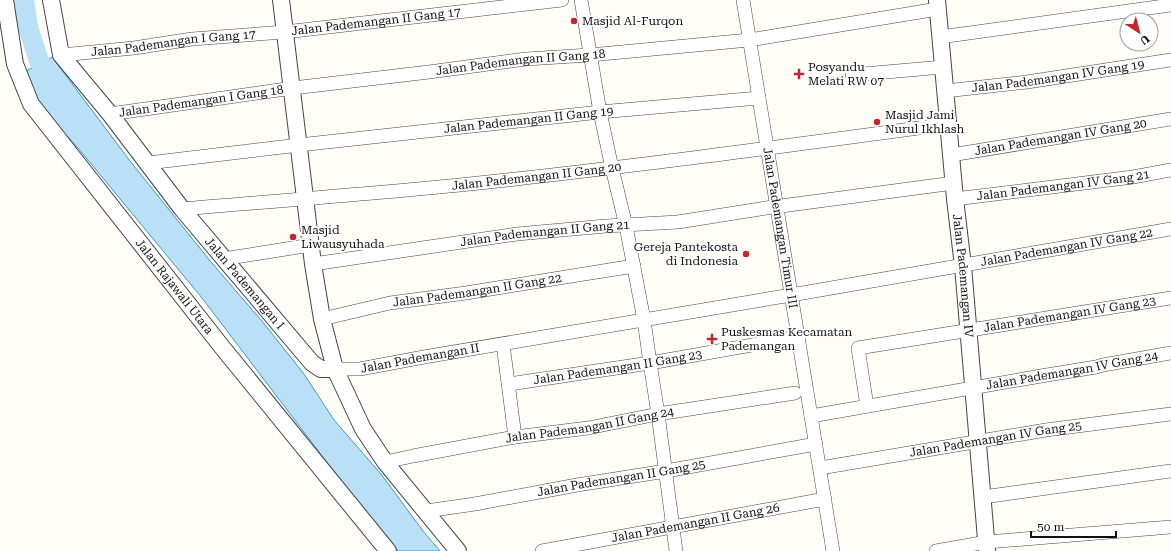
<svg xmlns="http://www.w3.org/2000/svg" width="1171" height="551" viewBox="0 0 1171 551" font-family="'Roboto Serif',serif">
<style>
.water{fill:#b9e0f7;stroke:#3f96cf}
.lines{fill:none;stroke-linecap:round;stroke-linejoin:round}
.river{stroke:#b9e0f7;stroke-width:20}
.minor-casing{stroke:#444;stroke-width:14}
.tertiary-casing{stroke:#444;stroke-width:18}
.minor{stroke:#fff;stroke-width:13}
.tertiary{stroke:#fff;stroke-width:16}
.poi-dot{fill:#c4262e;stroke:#fff;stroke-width:1.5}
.labels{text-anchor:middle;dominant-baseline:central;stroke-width:4;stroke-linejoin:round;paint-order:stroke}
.poi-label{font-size:12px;fill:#111;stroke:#fff;text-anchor:start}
.street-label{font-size:12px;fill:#111;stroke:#fff}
</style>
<rect width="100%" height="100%" fill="#fffdf5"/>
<path class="water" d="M52,57L130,161L211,262L261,320L304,374L334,420L381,474L423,531L440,551H398L332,469L202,298L78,148L40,106L26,71Z"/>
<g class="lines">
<path class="river" d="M24,0L28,27L39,61L57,86"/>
<defs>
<g id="minor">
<path d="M581,0L600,112L612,168L626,226L644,320L650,363L658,414L676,551"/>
<path id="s1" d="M743,0L833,551"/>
<path d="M940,37L1171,5"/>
<path id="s2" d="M61,55L134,48L192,39L285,32L562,0"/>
<path d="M852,75L943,67"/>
<path id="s3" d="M945,91L1027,82L1171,60"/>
<path id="s4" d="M110,114L293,88L429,72L526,59L590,55L749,40L938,9"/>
<path id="s5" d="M951,155L1171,119"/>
<path id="s6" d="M148,163L299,145L600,112L759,98"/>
<path id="s7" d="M955,199L1133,177L1171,170"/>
<path id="s8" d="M182,209C275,201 368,194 460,185C623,168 786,146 948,124"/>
<path d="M223,259L311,245"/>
<path id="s9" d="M313,264L517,234L606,226L678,222L766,208L954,183"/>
<path id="s10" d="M322,319L390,303L466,293L634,266"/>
<path d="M503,344L515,437"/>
<path id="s11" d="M335,369H360L424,357L791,295L1171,229"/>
<path id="s12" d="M509,384L650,363L798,337"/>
<path id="s13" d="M867,406L858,348L1171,298"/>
<path id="s14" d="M811,416L1041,376L1096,367L1103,365L1171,353"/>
<path id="s15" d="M385,462L413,456L515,437L588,428L658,414L795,393"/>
<path id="s16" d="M820,468L1046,430L1171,414"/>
<path d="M983,497L1171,471"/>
<path id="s17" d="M426,511L475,504L577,485L666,471L816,444"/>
<path id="s18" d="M542,551L825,499"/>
<path d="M936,551L987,542L1171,527"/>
</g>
<g id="tertiary">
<path id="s19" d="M5,0L15,64L31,104L222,347L388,551"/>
<path id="s20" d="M51,0L61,55L110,114L182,209L312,363L321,369H335"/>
<path d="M281,0L313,264L322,319L335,369L363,429L385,462L458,551"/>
<path id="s21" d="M937,0L955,199L963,266L987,551"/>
</g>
</defs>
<use href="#minor" class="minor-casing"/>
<use href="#tertiary" class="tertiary-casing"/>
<use href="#minor" class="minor"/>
<use href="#tertiary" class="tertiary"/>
</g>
<g class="poi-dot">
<circle cx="574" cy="21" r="4"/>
<path d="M797 68h4v4h4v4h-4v4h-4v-4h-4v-4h4z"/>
<circle cx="877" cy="122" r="4"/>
<circle cx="293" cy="237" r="4"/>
<circle cx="746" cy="254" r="4"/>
<path d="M710 333h4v4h4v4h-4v4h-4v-4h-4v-4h4z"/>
</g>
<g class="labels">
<g class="poi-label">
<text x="582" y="21">Masjid Al-Furqon</text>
<text x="808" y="67">Posyandu<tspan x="808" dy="14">Melati RW 07</tspan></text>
<text x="885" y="115">Masjid Jami<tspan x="885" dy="14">Nurul Ikhlash</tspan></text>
<text x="301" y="230">Masjid<tspan x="301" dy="14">Liwausyuhada</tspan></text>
<text x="738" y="247" text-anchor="end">Gereja Pantekosta<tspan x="738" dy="14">di Indonesia</tspan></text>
<text x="721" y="332">Puskesmas Kecamatan<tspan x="721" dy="14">Pademangan</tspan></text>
</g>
<g class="street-label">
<text stroke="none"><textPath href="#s2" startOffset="317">Jalan Pademangan II Gang 17</textPath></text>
<text stroke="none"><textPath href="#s2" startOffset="113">Jalan Pademangan I Gang 17</textPath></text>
<text stroke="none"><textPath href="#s4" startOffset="414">Jalan Pademangan II Gang 18</textPath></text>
<text stroke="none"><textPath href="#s3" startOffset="114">Jalan Pademangan IV Gang 19</textPath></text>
<text stroke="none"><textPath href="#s4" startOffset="92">Jalan Pademangan I Gang 18</textPath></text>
<text stroke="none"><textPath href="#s6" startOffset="383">Jalan Pademangan II Gang 19</textPath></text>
<text stroke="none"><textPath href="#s5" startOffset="111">Jalan Pademangan IV Gang 20</textPath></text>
<text stroke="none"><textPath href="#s8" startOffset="356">Jalan Pademangan II Gang 20</textPath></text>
<text stroke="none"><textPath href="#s7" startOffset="109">Jalan Pademangan IV Gang 21</textPath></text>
<text stroke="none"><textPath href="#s1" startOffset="231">Jalan Pademangan Timur III</textPath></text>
<text stroke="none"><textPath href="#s9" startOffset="234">Jalan Pademangan II Gang 21</textPath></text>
<text stroke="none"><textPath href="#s11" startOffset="742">Jalan Pademangan IV Gang 22</textPath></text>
<text stroke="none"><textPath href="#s21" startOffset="277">Jalan Pademangan IV</textPath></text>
<text stroke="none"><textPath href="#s20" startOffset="349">Jalan Pademangan I</textPath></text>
<text stroke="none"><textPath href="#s19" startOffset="340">Jalan Rajawali Utara</textPath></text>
<text stroke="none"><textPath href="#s10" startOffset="158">Jalan Pademangan II Gang 22</textPath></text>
<text stroke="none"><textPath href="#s13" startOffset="273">Jalan Pademangan IV Gang 23</textPath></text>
<text stroke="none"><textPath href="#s11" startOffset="86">Jalan Pademangan II</textPath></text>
<text stroke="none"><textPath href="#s12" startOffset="110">Jalan Pademangan II Gang 23</textPath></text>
<text stroke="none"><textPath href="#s14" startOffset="265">Jalan Pademangan IV Gang 24</textPath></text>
<text stroke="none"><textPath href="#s15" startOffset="208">Jalan Pademangan II Gang 24</textPath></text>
<text stroke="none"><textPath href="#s16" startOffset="178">Jalan Pademangan IV Gang 25</textPath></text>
<text stroke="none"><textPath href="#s17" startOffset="198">Jalan Pademangan II Gang 25</textPath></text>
<text stroke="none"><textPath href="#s18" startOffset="156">Jalan Pademangan II Gang 26</textPath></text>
</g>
</g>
<g transform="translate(1139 32) rotate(144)"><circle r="19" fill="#ffffff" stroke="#a0a0a0"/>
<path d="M0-3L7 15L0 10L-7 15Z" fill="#c4262e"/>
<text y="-6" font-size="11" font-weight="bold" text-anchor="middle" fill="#111111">U</text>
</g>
<path d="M1031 531v6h85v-6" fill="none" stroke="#111111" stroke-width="2"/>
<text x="1037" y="531" font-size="12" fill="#111111" stroke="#ffffff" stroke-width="3" paint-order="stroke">50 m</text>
</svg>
